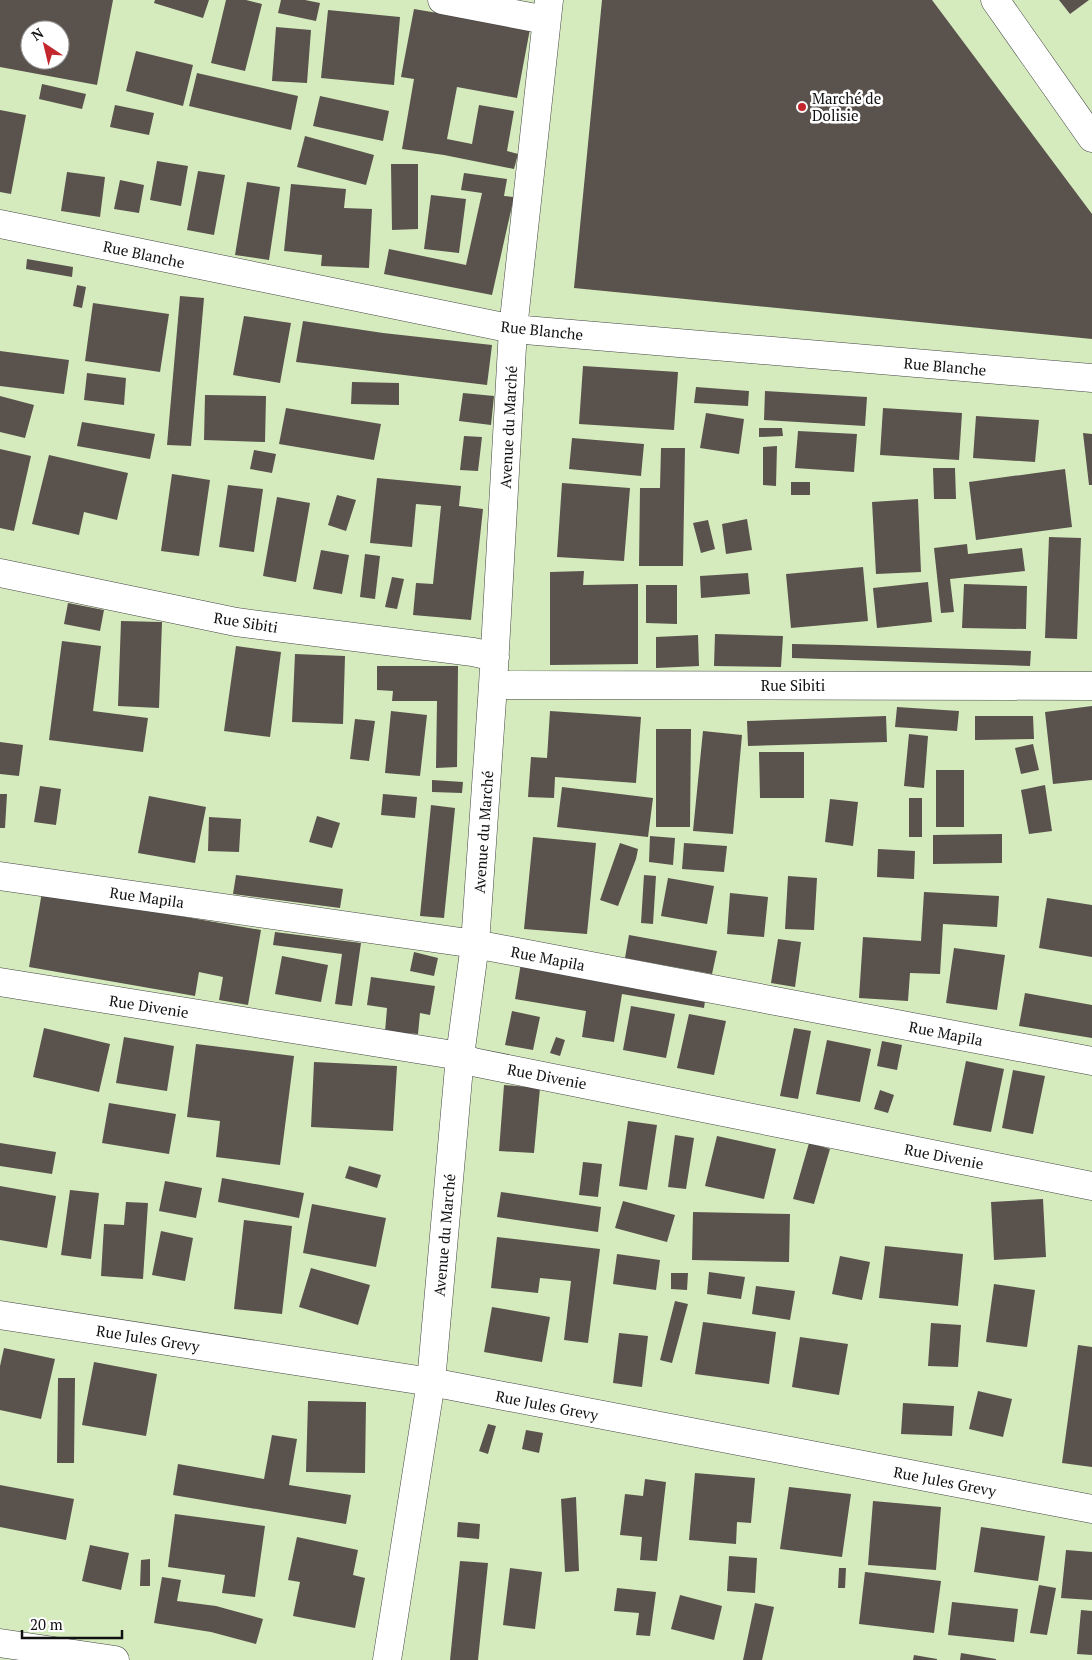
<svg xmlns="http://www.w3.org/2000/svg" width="1092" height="1660" viewBox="0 0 1092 1660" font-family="'PT Serif',serif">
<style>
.grass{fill:#d5ebbd;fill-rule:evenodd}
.building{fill:#5a524d;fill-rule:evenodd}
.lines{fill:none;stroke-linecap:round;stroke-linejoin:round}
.minor-casing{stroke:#444;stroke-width:29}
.tertiary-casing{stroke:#444;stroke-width:29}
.minor{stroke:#fff;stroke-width:28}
.tertiary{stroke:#fff;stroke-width:28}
.poi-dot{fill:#c4262e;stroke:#fff;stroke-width:2}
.labels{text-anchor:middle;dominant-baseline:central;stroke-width:5;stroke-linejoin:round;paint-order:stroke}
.poi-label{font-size:15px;fill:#111;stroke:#fff;text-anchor:start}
.street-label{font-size:15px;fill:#111;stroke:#fff}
</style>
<rect width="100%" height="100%" fill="#fffdf5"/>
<path class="grass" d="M0,0H1092V1660H0ZM30,30H60V60H30Z"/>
<path class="building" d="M0,0H113L97,85L0,67ZM30,30H60V60H30Z
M155,0H209L203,18L154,3Z
M226,0H246L262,4L245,71L211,63Z
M281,0H305L320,3L316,21L278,13Z
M602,0H932L1092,214V339L574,288Z
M1059,0H1089L1070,14Z
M414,9L530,29L517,98L457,87L447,139L472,144L479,105L514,111L507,151L518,154L514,169L444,155L402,149L414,79L401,77Z
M328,10L400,17L394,85L321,78Z
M276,27L311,30L307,83L272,81Z
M136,51L193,65L183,106L126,91Z
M197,73L298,96L291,130L189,106Z
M42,84L86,94L82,109L39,99Z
M320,96L389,111L383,141L313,126Z
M115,105L154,113L149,135L110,127Z
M0,110L26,115L11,194L0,192Z
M305,136L374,155L366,185L297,167Z
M157,161L188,166L181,206L150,200Z
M391,164H418V229L392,230Z
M198,171L225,175L214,235L187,230Z
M67,172L105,177L100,217L61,211Z
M464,173L507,179L504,196L514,197L492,295L384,274L389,249L466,265L482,193L461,190Z
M120,180L144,185L139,213L114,209Z
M247,182L280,187L269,260L235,255Z
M291,184L346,189L344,208L372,209L369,268L321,266L322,255L284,251Z
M431,195L466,199L459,253L424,249Z
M27,259L73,267L72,277L26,269Z
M77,285L86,287L82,308L73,306Z
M180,296L204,298L191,446L167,445Z
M93,303L169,314L160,372L85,361Z
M244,316L291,323L280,383L233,375Z
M303,321L383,333L492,345L487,385L296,362Z
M0,351L69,360L64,394L0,386Z
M583,366L678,372L674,430L579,424Z
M87,373L126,378L124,405L84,400Z
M352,382L399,383V405L351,404Z
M696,387L749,391L748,406L694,403Z
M765,391L867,397L865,426L764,420Z
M463,393L494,396L491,425L459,421Z
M205,395L266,396L265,442L204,440Z
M0,396L34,405L25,438L0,432Z
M286,408L381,424L374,460L279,444Z
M883,408L962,413L959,460L880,455Z
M706,413L744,419L739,454L700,448Z
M976,416L1039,420L1035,462L973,458Z
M82,422L155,434L150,459L77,446Z
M759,428H782L783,436L759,437Z
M798,431L857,434L854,472L795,468Z
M1083,433L1092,434V485H1089Z
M464,436L482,437L478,471L460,470Z
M572,438L644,444L641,476L569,469Z
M777,446L776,486L763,485V447Z
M661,448H685L683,566H639L640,488H660Z
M0,449L31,456L14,531L0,528Z
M254,450L276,454L272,473L250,469Z
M49,455L128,473L117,520L84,512L79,535L32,524Z
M933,468H955L956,499H934Z
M1065,469L1072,527L976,540L969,482Z
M172,474L210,480L199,556L161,551Z
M377,478L461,486L459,506L483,509L471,620L413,615L416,583L433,584L441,506L416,504L412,547L370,543Z
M791,482H810V495H791Z
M562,483L630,488L624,561L557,557Z
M228,485L263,489L254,552L219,547Z
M337,495L356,500L346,531L328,525Z
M277,497L310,503L296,582L263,576Z
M918,499L921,572L876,574L872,502Z
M747,519L752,550L726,554L722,524Z
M708,520L715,549L701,553L693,523Z
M1049,537L1081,538L1077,639L1045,638Z
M967,544L968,554L1022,548L1025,571L950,579L954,612L941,613L934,548Z
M321,550L349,555L342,594L313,589Z
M365,554L380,556L375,599L360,597Z
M863,567L868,621L791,628L786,574Z
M584,571L583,585L638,584V664L550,665V572Z
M748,573L750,594L701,598L700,576Z
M392,577L404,579L397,609L385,607Z
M928,582L932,622L877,628L873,588Z
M964,584L1027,586L1026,629L962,628Z
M646,585H677V624L646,623Z
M68,603L104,610L100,631L64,624Z
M121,621L162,622L159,708L118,706Z
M715,634L783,636L781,667L714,666Z
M698,635L699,666L656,668V637Z
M62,641L101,646L93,711L148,718L143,752L49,740Z
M792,644L840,645L1031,651L1030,666L792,658Z
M236,646L281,652L270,737L224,731Z
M295,654L345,656L343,724L292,722Z
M377,666H458L457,767L436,768L437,701H392L393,691L377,690Z
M1092,706V780L1053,784L1045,712Z
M897,707L959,711L957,731L895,727Z
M391,711L427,715L420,776L385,773Z
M550,711L641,717L636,783L555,777L554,798L528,797L531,757L547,758Z
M886,716L887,742L748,746L747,721Z
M975,716H1033L1034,739L975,740Z
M355,719L375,721L369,761L350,759Z
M656,729H691L690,827H656Z
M703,731L742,735L733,834L693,831Z
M909,734L928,736L924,788L904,786Z
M0,742L23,745L19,776L0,774Z
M1033,744L1039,770L1021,774L1015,748Z
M759,752H804V798H760Z
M936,770H964V827H936Z
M432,780L463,782L462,793L432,792Z
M1045,785L1052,831L1029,834L1021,790Z
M40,786L61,789L56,825L34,822Z
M562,787L653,798L648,837L557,827Z
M0,794H7L5,828H0Z
M383,794L417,797L415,818L381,815Z
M149,796L206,807L195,863L138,853Z
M909,798H922V837H909Z
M830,799L858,802L853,846L825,842Z
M431,805L455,808L444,918L420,916Z
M317,816L340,823L332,848L309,842Z
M209,817L241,819L239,852L208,851Z
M1002,834V863L933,864V835Z
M650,836L675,838L673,865L649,862Z
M533,837L596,843L587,934L524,929Z
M620,843L638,849L636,859L618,906L600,900Z
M684,843L727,846L724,872L682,869Z
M878,849L915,851L914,879L877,877Z
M236,875L343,889L340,908L233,894Z
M644,875L656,876L653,924L641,923Z
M788,876L817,878L814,930L785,929Z
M668,878L714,886L707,924L661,916Z
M42,892L261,930L248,1005L219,1000L223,977L199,972L195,996L29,967Z
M924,892L999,896L997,927L943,924L940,974L910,973L908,1001L859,998L863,937L921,941Z
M730,893L768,897L764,937L727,934Z
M1047,898L1092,905V957L1039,948Z
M275,932L361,943L352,1006L335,1004L342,954L273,945Z
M629,935L717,951L712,974L625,958Z
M778,939L801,942L795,987L771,983Z
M954,948L1005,955L997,1010L946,1003Z
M414,952L438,958L434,976L410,971Z
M282,956L328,965L321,1002L275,994Z
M521,963L706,994L704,1008L622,994L614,1042L582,1037L586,1011L515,999Z
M371,977L435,986L430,1015L420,1013L418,1034L385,1032L387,1008L367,1005Z
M1025,993L1092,1005V1038L1019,1026Z
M631,1006L675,1014L666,1058L623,1050Z
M512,1011L540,1017L533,1050L505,1045Z
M689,1014L726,1021L714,1075L677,1068Z
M44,1028L110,1044L99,1092L33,1077Z
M794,1028L811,1031L798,1099L780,1096Z
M124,1037L174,1046L167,1091L116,1083Z
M556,1037L565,1040L560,1056L550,1053Z
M827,1040L871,1049L860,1102L816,1094Z
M882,1041L902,1045L897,1070L877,1066Z
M196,1044L294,1056L280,1165L216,1157L220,1121L187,1117Z
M966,1061L1004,1069L991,1132L953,1125Z
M314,1062L397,1066L393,1131L311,1127Z
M1013,1070L1045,1076L1033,1134L1002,1128Z
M504,1085L540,1088L534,1153L499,1151Z
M880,1090L894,1095L888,1113L874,1109Z
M109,1103L176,1114L169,1154L102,1143Z
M628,1121L657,1125L647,1190L619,1186Z
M675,1135L694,1138L686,1189L668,1187Z
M717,1136L776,1149L764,1199L705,1186Z
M0,1143L56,1152L52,1174L0,1166Z
M809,1143L830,1149L814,1204L793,1199Z
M583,1162L602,1164L598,1197L579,1195Z
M349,1166L381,1175L377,1188L345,1178Z
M222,1178L304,1193L299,1218L218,1202Z
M165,1181L202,1188L196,1218L159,1211Z
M0,1186L56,1196L47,1248L0,1240Z
M70,1190L99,1193L91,1259L61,1255Z
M501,1192L601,1207L598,1232L497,1217Z
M1043,1199L1046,1257L994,1260L991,1202Z
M623,1201L675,1215L667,1242L615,1228Z
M126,1202L148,1203L143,1279L101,1276L104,1224L124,1225Z
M312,1204L386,1218L376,1267L303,1253Z
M693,1212L790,1214L789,1262L692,1260Z
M244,1220L292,1226L282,1314L234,1309Z
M161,1231L193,1238L185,1281L152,1275Z
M497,1237L600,1249L588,1343L564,1340L571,1281L540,1278L538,1293L491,1288Z
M885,1246L963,1254L958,1306L879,1298Z
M617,1254L660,1260L656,1290L613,1284Z
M840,1256L870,1262L862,1300L832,1294Z
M311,1268L370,1285L358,1325L299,1307Z
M709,1272L745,1277L741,1299L707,1294Z
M671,1273H688L687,1290L671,1289Z
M994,1284L1035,1290L1027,1347L986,1342Z
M756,1286L795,1291L790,1320L752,1314Z
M675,1301L688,1304L672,1363L660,1360Z
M492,1307L550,1317L542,1362L484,1352Z
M703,1322L776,1332L769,1384L695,1374Z
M931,1323L961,1325L958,1367L928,1366Z
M619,1333L648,1336L642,1387L613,1383Z
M800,1337L848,1344L839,1395L792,1387Z
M1078,1345L1092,1347V1467L1062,1463Z
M4,1348L55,1359L41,1419L0,1410V1366Z
M94,1362L157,1374L146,1436L82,1425Z
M58,1378H75L74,1463H57Z
M978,1391L1012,1399L1003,1437L969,1429Z
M308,1401L366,1402L365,1473L306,1472Z
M903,1403L954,1406L952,1436L901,1434Z
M488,1424L496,1426L488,1454L479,1451Z
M526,1430L543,1433L539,1453L522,1449Z
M272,1435L297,1439L289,1485L351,1495L346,1524L173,1495L178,1464L264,1479Z
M695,1473L755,1478L751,1523L737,1522L736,1544L689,1540Z
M645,1479L666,1482L657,1561L640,1560L642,1537L620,1535L625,1494L643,1496Z
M0,1485L74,1499L66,1540L0,1527Z
M789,1487L851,1494L842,1557L780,1549Z
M576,1497L579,1571L565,1572L561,1499Z
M873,1501L941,1507L936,1570L868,1565Z
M175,1514L265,1526L255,1597L222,1593L225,1575L168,1567Z
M458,1522L480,1524L479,1539L457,1537Z
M981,1527L1045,1536L1038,1581L974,1572Z
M297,1537L358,1550L353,1575L365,1578L355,1628L293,1616L300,1582L288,1580Z
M90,1545L129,1553L121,1590L82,1581Z
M1066,1550L1092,1552V1600L1061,1598Z
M729,1556L757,1558L755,1593L727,1591Z
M150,1559V1586H140L141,1560Z
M460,1561L488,1563L478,1660H450Z
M510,1568L542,1572L535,1629L503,1625Z
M839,1568H846L845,1588H838Z
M865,1572L941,1581L934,1633L859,1624Z
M162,1577L181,1580L177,1601L216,1606L263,1619L256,1644L211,1632L154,1623Z
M1039,1585L1056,1588L1047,1635L1030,1633Z
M617,1588L656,1592L650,1636L636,1635L639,1613L614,1611Z
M680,1595L722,1606L714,1640L671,1629Z
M952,1602L1018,1609L1014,1642L948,1635Z
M755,1603L774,1607L762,1660H743Z
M1081,1610L1092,1611V1655L1077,1654Z
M961,1653L996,1659V1660H960Z
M914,1655L937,1659V1660H913Z"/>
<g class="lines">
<defs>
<path id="minor" d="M442,0L546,20
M0,224L513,329L1092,378
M0,573L236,622L473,652L495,657
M493,685L1092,686
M0,876L475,944L1092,1061
M0,982L460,1056L473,1062L1092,1186
M0,1315L431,1382L1092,1509
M0,1643L115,1660
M387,1660L431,1382L460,1056L475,944L493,685L513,329L549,0"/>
<path id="tertiary" d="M995,0L1092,138"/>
</defs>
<use href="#minor" class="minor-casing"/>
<use href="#tertiary" class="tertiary-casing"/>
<use href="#minor" class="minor"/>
<use href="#tertiary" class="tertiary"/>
</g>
<circle class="poi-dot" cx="802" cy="107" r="5"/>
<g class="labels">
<g class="poi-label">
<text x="812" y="98">Marché de<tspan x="812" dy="17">Dolisie</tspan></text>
</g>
<g class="street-label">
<text transform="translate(144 254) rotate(12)">Rue Blanche</text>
<text transform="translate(542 330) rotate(6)">Rue Blanche</text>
<text transform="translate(945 366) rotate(5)">Rue Blanche</text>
<text transform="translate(508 427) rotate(-87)">Avenue du Marché</text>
<text transform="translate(246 622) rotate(9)">Rue Sibiti</text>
<text x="793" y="685">Rue Sibiti</text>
<text transform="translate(483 832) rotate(-86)">Avenue du Marché</text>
<text transform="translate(147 897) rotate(8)">Rue Mapila</text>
<text transform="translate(548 958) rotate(11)">Rue Mapila</text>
<text transform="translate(149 1006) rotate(9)">Rue Divenie</text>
<text transform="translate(946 1033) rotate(11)">Rue Mapila</text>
<text transform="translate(547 1076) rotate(11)">Rue Divenie</text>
<text transform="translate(944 1156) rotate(11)">Rue Divenie</text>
<text transform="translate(444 1235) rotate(-85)">Avenue du Marché</text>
<text transform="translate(148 1338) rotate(9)">Rue Jules Grevy</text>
<text transform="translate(547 1405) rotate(11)">Rue Jules Grevy</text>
<text transform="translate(945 1481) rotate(11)">Rue Jules Grevy</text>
</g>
</g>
<g transform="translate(45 45) rotate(325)"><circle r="24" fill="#ffffff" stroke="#a0a0a0"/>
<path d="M0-4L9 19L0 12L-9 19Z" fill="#c4262e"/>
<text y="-8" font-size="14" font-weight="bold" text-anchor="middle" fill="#111111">N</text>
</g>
<path d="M22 1630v8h100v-8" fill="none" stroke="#111111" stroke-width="2.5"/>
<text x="30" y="1630" font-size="15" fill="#111111" stroke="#ffffff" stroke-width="4" paint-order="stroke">20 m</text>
</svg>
